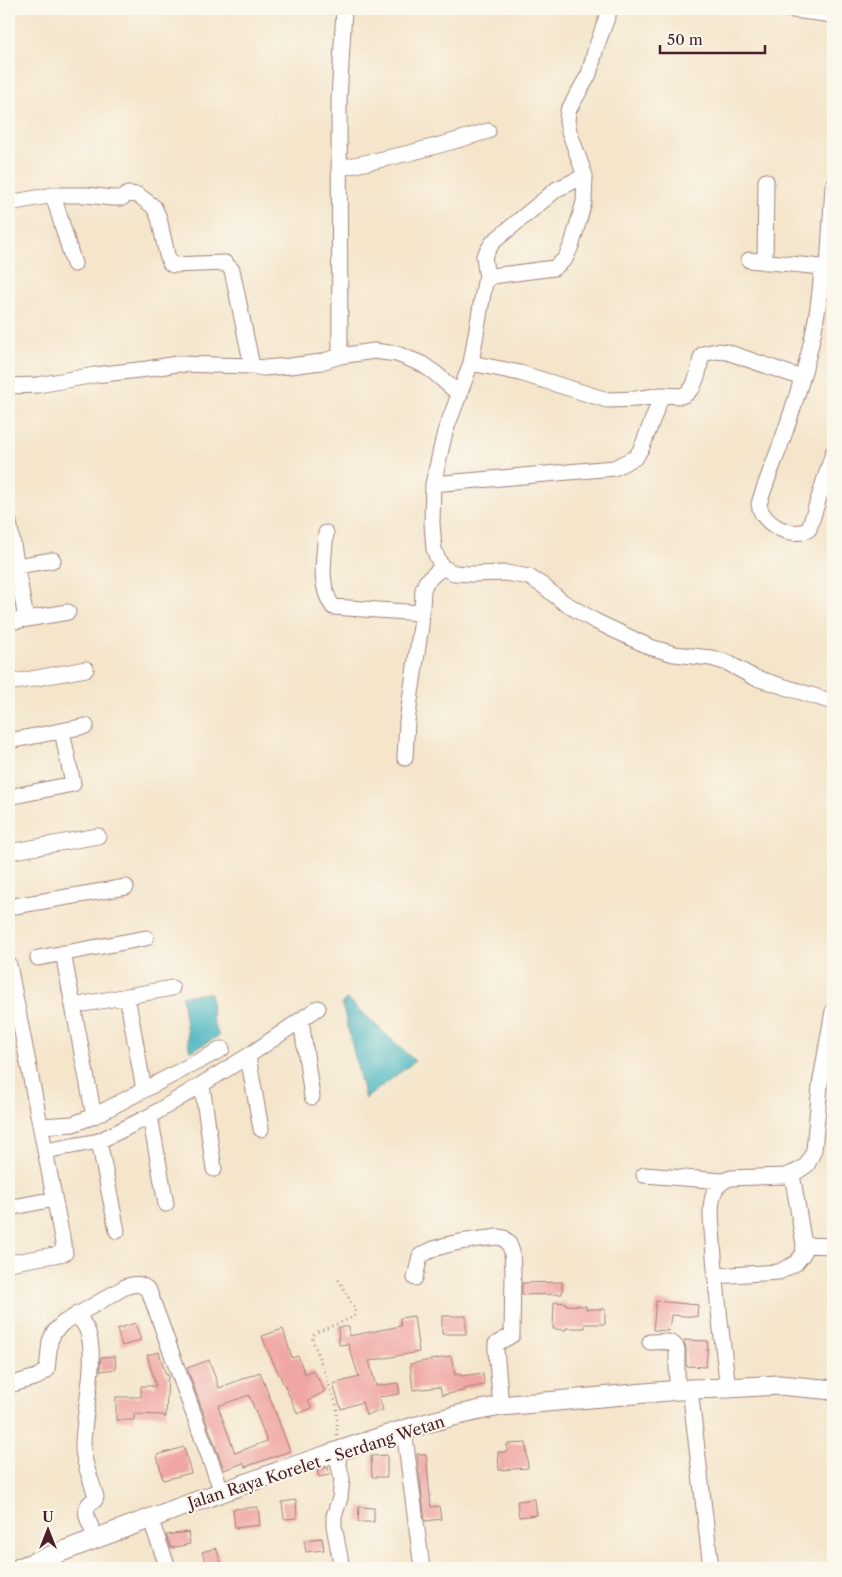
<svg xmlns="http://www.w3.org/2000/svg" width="842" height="1577" viewBox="0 0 842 1577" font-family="'Libre Caslon Text',serif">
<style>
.water{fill:#47b5c0;stroke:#486a76}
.building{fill:#f0a6a4;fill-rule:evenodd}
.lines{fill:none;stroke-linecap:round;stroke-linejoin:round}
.minor-casing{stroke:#9f827b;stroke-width:17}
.major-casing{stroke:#9f827b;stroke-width:21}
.path{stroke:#9f827b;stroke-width:2.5;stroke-dasharray:1 4;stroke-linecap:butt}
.minor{stroke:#fff;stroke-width:15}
.major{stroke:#fff;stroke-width:19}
.labels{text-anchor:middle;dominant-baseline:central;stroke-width:4;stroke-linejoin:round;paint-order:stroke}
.street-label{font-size:16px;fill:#4a1f2b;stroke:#fbf7ec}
</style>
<rect width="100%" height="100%" fill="#fbf7ec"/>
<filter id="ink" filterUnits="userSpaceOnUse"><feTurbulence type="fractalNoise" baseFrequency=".02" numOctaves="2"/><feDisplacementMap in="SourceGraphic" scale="10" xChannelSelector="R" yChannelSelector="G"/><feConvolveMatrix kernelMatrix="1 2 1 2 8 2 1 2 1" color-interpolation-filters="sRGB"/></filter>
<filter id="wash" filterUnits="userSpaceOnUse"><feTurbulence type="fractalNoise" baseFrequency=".0096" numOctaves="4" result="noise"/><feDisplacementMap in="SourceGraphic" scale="20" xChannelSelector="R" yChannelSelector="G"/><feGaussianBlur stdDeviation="1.12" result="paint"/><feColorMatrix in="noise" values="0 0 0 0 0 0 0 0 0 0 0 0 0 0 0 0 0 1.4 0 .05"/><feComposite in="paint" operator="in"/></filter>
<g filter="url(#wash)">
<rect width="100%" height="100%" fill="#f4e5cb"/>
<path class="water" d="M210,993L213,1022L219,1036L191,1051L189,1048L182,996Z
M347,999L415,1061L365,1099L342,1003Z"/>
<g id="blocks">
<path class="building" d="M562,1282V1294L522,1295V1283Z
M656,1301L698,1305L697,1317L671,1315L669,1331L653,1330Z
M554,1302L566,1303V1305L586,1306V1309H605V1324H585V1328H566V1330L553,1329Z
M414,1316L419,1352L369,1361L376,1386L398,1383L400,1394L379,1397L383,1410L366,1415L362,1402L341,1409L333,1384L359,1377L348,1344L339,1345L338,1327H349V1336L401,1326L400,1318Z
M442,1316H466V1334H442Z
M135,1323L141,1340L122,1346L117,1329Z
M283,1329L292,1358L298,1356L305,1374L313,1370L325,1391L308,1401L312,1408L298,1414L266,1347L262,1336Z
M684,1340L708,1341L706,1367L686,1366V1349Z
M159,1352L166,1375L168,1374L166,1417H164V1415L134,1414V1420H116V1397H141V1386H156L147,1355Z
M115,1356L116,1369L100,1371L101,1357Z
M451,1356L455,1375L460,1374L461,1376L483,1373L484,1385L463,1389L464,1391L442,1395L440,1387L413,1390L410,1364Z
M209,1360L219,1388L260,1372L290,1451L245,1467L244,1463L224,1470L187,1368ZM249,1395L267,1441L235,1453L218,1406Z
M526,1443L528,1468L499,1470L498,1452H507V1444Z
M184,1447L191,1473L163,1480L157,1455Z
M417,1454H426L431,1507L439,1506L441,1519L425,1521Z
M387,1455V1477H372L371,1456Z
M328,1467L329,1475L319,1477L317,1470Z
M535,1499L537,1515L519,1517L517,1501Z
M296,1500L297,1518L284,1519L282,1502Z
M258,1507L260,1525L235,1528L233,1509Z
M359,1507L374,1508V1522H358Z
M188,1532L190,1544L171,1548L166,1535Z
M322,1538L324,1550L306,1552L304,1540Z
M216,1548L223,1568H208L202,1552Z"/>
</g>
</g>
<g filter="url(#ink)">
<use href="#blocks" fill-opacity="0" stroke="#9f827b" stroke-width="1"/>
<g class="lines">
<defs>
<path id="minor" d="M610,9L596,48L589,74L568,111L567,121L569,131L585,176L584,202L572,244L565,259L554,268L492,276L485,282L471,363L445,432L433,484L432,523L434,549L437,557L442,567L454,573L471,574L506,573L529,577L542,585L563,602L595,621L650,647L674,654L711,658L728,663L753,677L833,702
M786,9L833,15
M339,168C389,159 440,146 488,131
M53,195H87L112,198H122L128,194L138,195L154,207L159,218L167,255L170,263L173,265L225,263L232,270L252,366
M9,203L53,195L74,264
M749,260L833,268
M765,262L766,181
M822,267C819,327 803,379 784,435C776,458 766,481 759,504C761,524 793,540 809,529L833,453
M828,268L833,186
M487,279L484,256L493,242L557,189L585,176
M340,356L339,100L344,9
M471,363L520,373L607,400L636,399L662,395L681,396L686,394L693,387L698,374L701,358L703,354L716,351L727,352L802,378
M9,386L38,385L95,375L147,369L177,364L252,366L263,368L290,366L321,362L340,356L374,351L397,354L422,364L435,373L460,395
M433,484L614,468L636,457L642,447L662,395
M9,522L26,619
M326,533C324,558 318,586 333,607L421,613
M17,566L53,560
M9,622L68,612
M9,683L86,669
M9,741L86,726
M405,758L407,721L421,626L423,590L426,582L442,567
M9,797L73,784L62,731
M9,852L98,836
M9,907L126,887
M63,953L94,1116
M38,958L146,938
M9,965L65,1253L9,1263
M127,996L144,1090
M73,1006L172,988
M301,1020L312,1097
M248,1056L261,1129
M202,1085L214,1169
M150,1116L166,1204
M40,1126L73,1124L94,1116L222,1049
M99,1141L117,1231
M45,1151L99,1141L150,1116L248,1056L318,1008
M644,1175L723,1181
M9,1208L54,1199
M804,1245L833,1246
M715,1276L779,1272L796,1263L803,1254L804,1245L792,1174
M415,1278L420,1256C443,1242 472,1240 498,1237L504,1238L509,1244L512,1252L513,1272L512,1335L496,1344V1350L501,1406
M77,1314C80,1319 85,1325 87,1330C99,1358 82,1417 83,1449C84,1466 92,1481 96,1497L95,1500C78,1507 91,1526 96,1538
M650,1342C660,1342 673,1339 677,1349V1390
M9,1385L37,1377L47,1370L50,1341L54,1332L63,1323L125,1287C135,1283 142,1283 149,1291L222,1492
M728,1388C722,1340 716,1291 713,1242C712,1228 709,1210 713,1196C715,1186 722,1181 731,1178L785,1176L798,1171L807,1165L814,1150L820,1085L833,1011
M690,1389L711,1568
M404,1430L422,1568
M336,1452L342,1479L340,1498L334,1516V1526L342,1568
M150,1518L168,1568"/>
<path id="major" d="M19,1568C107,1534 196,1501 286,1469C357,1445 427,1419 501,1406L690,1389L728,1388L779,1385L833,1390"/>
</defs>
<use href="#minor" class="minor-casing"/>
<use href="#major" class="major-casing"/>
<path class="path" d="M337,1435V1407L312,1338L315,1333L354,1317L355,1309L337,1277"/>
<use href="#minor" class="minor"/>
<use href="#major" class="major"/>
</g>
</g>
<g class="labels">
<g class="street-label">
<text transform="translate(316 1462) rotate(-18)">Jalan Raya Korelet - Serdang Wetan</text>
</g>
</g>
<rect width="842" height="1577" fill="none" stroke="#fbf7ec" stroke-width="30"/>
<g transform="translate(48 1530)" stroke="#fbf7ec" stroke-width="4" paint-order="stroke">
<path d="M0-4L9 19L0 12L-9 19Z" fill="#4a1f2b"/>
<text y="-8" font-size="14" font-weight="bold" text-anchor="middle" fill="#4a1f2b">U</text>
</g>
<path d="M660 45v8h105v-8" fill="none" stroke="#4a1f2b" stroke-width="2.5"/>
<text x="667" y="45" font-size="15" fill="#4a1f2b" stroke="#fbf7ec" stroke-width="4" paint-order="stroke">50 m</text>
</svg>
